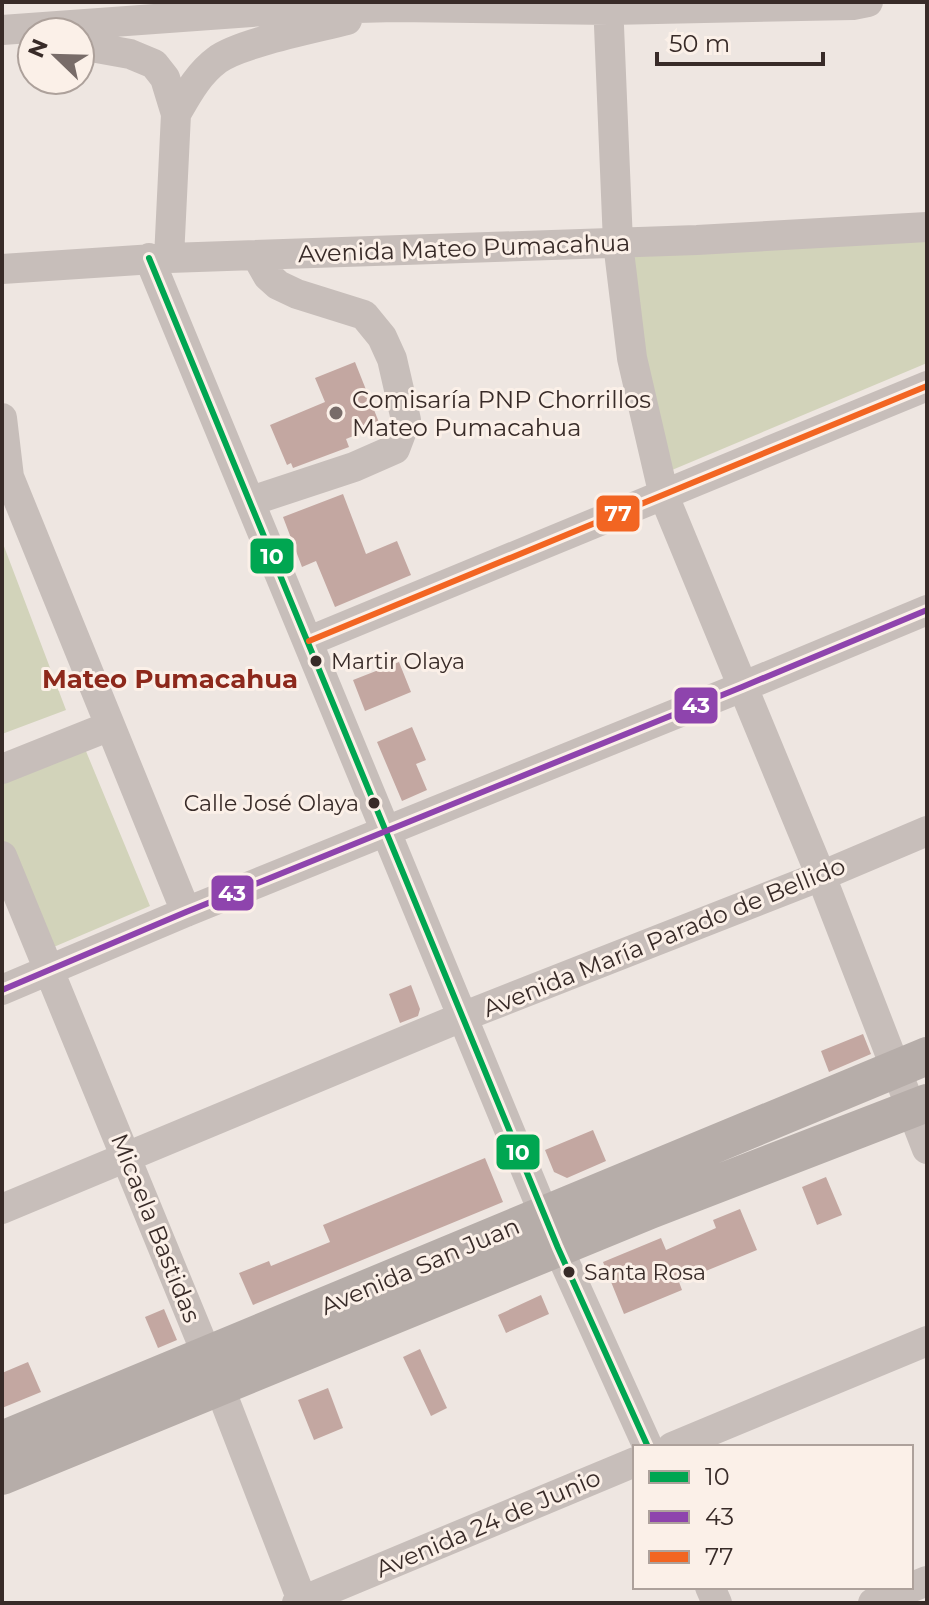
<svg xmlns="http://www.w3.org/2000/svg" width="929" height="1605" viewBox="0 0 929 1605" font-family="Montserrat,sans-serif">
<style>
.green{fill:#d2d3ba}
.building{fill:#c3a7a1}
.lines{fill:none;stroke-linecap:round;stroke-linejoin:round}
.minor{stroke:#c7beba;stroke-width:30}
.major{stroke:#b6ada9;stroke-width:38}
.bus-1-casing{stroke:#fbf0e8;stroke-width:12}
.bus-2-casing{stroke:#fbf0e8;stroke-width:12}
.bus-3-casing{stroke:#fbf0e8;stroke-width:12}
.bus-1{stroke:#00a651;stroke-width:6}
.bus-2{stroke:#8e44ad;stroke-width:6}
.bus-3{stroke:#f26522;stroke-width:6}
.poi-dot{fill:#786c69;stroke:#fbf0e8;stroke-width:3}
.bus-dot{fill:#382b28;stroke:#fbf0e8;stroke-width:3}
.labels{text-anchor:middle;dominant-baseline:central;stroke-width:6;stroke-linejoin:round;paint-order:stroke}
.bus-label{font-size:22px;fill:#382b28;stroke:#fbf0e8;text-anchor:start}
.street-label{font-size:24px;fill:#382b28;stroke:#fbf0e8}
.poi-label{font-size:24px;fill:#382b28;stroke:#fbf0e8;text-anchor:start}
.neighbourhood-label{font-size:26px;font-weight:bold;fill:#8d281b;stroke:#fbf0e8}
.line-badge{stroke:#fbf0e8;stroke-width:3}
.badge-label{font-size:22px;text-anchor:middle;font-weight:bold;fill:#fff}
</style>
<rect width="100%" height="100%" fill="#eee6e1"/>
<path class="green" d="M927,236V363L672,470L646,380L632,251Z
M2,541L66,710L2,734Z
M83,744L150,906L49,949L2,837V775Z"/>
<path class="building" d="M355,362L380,425L346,439L349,447L293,468L291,463L287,465L270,425L325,402L315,378Z
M343,494L366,554L397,541L411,575L335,607L316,561L302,567L283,517Z
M399,662L411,692L365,711L353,680Z
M412,727L426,760L416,764L427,790L402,801L377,742Z
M411,985L420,1009L418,1016L400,1023L389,994Z
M863,1034L871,1054L829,1072L821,1051Z
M593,1130L606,1161L567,1178L554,1172L545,1150Z
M485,1158L503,1202L253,1305L239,1273L269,1261L271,1266L330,1242L323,1225Z
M826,1177L842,1215L817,1225L802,1187Z
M740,1209L757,1250L679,1282L682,1290L624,1314L603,1262L661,1238L666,1250L716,1228L713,1220Z
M541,1295L549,1314L506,1333L498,1315Z
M164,1309L177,1340L158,1348L145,1317Z
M420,1349L447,1408L431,1416L403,1357Z
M28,1362L41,1392L2,1408V1373Z
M328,1388L343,1428L314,1440L298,1400Z"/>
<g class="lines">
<path class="minor" d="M608,2L618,243L632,358L664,496L821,876L927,1149
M2,30L279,10L396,7L609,10L853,5L868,2
M80,45L130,54L154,64L165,78L176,114L169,258
M176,114C187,95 198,74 217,60C239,43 317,28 347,20
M149,258L558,1248L648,1447
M2,269L169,258L697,240L927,227
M2,418L9,477L186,912
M251,501L354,467L395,449L406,420L392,359L382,337L364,315L297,294L278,285L268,276L256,255
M309,641L927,386
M2,769L110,726
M2,856L207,1355L303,1603
M2,990L186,912L742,687L927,610
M2,1209L462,1017L821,876L927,831
M672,1447L927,1341
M710,1587L717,1603
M297,1603L635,1462
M873,1603L927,1581"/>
<path class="major" d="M2,1440L927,1056
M2,1476L650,1210L927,1103"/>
<defs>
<path id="bus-1" d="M149,258L558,1248L648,1447"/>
<path id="bus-2" d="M2,990L186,912L742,687L927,610"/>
<path id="bus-3" d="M309,641L927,386"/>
</defs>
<use href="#bus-1" class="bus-1-casing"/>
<use href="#bus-2" class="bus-2-casing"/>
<use href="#bus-3" class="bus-3-casing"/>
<use href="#bus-1" class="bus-1"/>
<use href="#bus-2" class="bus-2"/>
<use href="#bus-3" class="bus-3"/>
</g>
<circle class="poi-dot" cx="336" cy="413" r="8"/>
<g class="bus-dot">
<circle cx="316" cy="661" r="7"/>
<circle cx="374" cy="803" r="7"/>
<circle cx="569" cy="1272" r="7"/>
</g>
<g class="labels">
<g class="bus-label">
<text x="331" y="661">Martir Olaya</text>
<text x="359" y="803" text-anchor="end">Calle José Olaya</text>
<text x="584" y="1272">Santa Rosa</text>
</g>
<g class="street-label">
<text transform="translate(464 248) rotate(-2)">Avenida Mateo Pumacahua</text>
<text transform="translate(664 937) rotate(-22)">Avenida María Parado de Bellido</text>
<text transform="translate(156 1228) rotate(68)">Micaela Bastidas</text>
<text transform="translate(420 1266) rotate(-23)">Avenida San Juan</text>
<text transform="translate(488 1523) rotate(-23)">Avenida 24 de Junio</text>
</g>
<g class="poi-label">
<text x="352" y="399">Comisaría PNP Chorrillos<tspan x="352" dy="28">Mateo Pumacahua</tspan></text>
</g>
<g class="neighbourhood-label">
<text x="170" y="679">Mateo Pumacahua</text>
</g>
</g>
<g class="line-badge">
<rect x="595" y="494" width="46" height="39" rx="8" fill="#f26522"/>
<rect x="249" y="537" width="46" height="38" rx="8" fill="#00a651"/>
<rect x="673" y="686" width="46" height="39" rx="8" fill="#8e44ad"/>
<rect x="210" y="874" width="45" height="38" rx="8" fill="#8e44ad"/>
<rect x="495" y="1133" width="46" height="38" rx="8" fill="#00a651"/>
</g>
<g class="badge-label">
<text x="618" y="521">77</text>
<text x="272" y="564">10</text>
<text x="696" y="713">43</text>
<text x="232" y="901">43</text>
<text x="518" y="1160">10</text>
</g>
<rect width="929" height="1605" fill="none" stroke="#382b28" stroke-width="8"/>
<rect x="633" y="1445" width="280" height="144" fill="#fbf0e8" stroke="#ada19b" stroke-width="2"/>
<rect x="649" y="1471" width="40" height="12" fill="#00a651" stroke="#ada19b" stroke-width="2"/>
<text x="705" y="1485" font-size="24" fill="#382b28">10</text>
<rect x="649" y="1511" width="40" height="12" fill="#8e44ad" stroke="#ada19b" stroke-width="2"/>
<text x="705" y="1525" font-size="24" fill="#382b28">43</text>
<rect x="649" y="1551" width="40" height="12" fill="#f26522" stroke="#ada19b" stroke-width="2"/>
<text x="705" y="1565" font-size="24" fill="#382b28">77</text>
<g transform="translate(56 56) rotate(293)"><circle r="38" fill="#fbf0e8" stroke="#ada19b" stroke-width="2"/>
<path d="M0-6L14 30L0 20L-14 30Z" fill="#786c69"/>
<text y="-12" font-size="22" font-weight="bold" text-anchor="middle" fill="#382b28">N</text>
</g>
<path d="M657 52v12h166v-12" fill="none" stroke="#382b28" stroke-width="4"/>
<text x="669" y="52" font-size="24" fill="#382b28" stroke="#fbf0e8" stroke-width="6" paint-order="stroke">50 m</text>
</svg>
